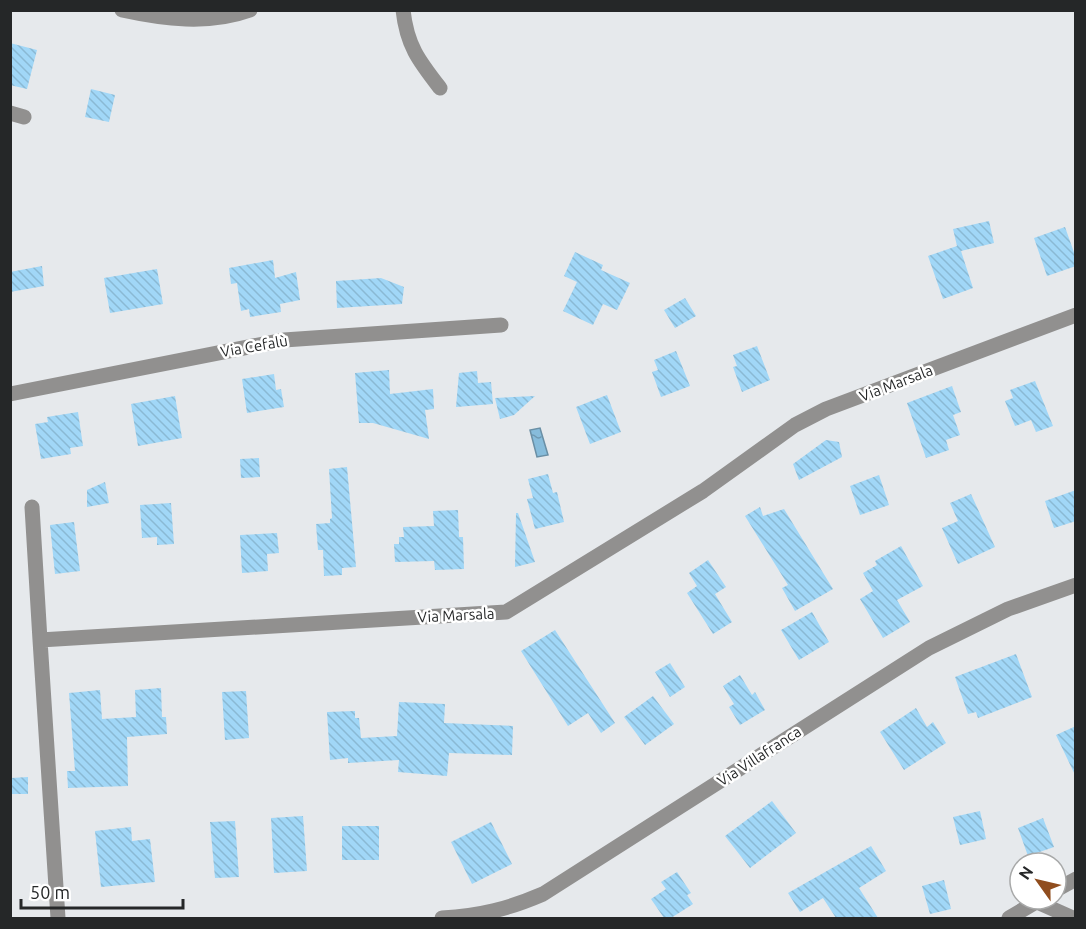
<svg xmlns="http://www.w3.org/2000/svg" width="1086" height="929" viewBox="0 0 1086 929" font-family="Ubuntu,sans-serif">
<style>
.water{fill:url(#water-ripples);stroke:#6a8fa5;stroke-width:1.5}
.building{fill:url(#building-back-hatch)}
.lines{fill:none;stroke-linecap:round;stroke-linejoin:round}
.street{stroke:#91908f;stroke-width:15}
.labels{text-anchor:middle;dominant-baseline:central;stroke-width:5;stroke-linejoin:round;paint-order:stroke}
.street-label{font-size:15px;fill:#252728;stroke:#fff}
</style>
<defs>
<pattern id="water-ripples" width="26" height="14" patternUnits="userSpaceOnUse" patternTransform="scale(1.5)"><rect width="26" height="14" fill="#87bcdb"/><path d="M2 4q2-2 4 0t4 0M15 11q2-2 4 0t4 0" fill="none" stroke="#6e99b2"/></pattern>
<pattern id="building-back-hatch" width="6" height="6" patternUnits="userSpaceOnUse" patternTransform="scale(1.5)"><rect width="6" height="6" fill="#a1d7f7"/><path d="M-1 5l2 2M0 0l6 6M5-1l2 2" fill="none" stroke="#8ab9d4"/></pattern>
</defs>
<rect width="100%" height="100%" fill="#e6e9ec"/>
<path class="water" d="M540,428L548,455L537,457L530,430Z"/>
<path class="building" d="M10,43L37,50L27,89L10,85Z
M91,89L115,95L109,122L85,117Z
M989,221L994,243L961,251L973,288L943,299L928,256L957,246L953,229Z
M1065,227L1076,258V266L1047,276L1034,238Z
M575,252L603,265L601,270L630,283L617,310L603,304L593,325L563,311L577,282L564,276Z
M273,260L275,278L296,272L300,300L280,304L281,312L250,317L249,309L241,311L237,283L231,284L229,268Z
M42,266L44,286L10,292V272Z
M157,269L163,304L110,313L104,278Z
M381,278L404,287L402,304L337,308L336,281Z
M685,298L696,316L675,328L664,310Z
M757,346L770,380L742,392L733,367L737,366L733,355Z
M676,351L690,386L661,397L652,372L658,370L654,360Z
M389,370L390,394L433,389L434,409L425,410L429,439L373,423H359L355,373Z
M477,371L478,383L491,382L493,404L456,407L459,373Z
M274,374L276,390L281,389L284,407L247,413L242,379Z
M1035,381L1053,426L1036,432L1031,420L1015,426L1005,401L1013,398L1010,390Z
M952,386L961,412L953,415L960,435L946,440L949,450L926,458L907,403Z
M607,395L621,432L590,444L576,407Z
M175,396L182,438L138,446L131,404Z
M535,396L514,415L500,419L495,398Z
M78,412L83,446L70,448L71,454L41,459L35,424L48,422L47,417Z
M826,440L839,442L842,457L799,480L793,464Z
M259,458L260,477L241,478L240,459Z
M347,467L356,567L342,568V575L324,576L323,550H318L316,524L330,523V519L332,518L329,469Z
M548,474L553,493L557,492L564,522L535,529L527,499L533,498L528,479Z
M879,475L889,505L860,515L850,486Z
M105,482L109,503L87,507V490Z
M1076,490V521L1054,528L1045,501Z
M971,494L995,547L958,564L942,528L958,521L950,503Z
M171,503L174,544L157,545V537L142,538L140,505Z
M760,507L763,516L784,509L833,589L795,611L782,588L788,585L745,516Z
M458,510L459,537H463L464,569L435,570L434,561L395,562L394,544H399V537H404L403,527L434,526L433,511Z
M516,513H518L535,562L515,567Z
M74,522L80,571L55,574L50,525Z
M277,533L279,553L267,554L268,571L242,573L240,535Z
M901,546L923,586L897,600L910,622L883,638L860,599L873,591L863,573L877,565L875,561Z
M708,560L726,587L715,594L732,622L713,634L687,593L697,586L689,573Z
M812,612L829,642L799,660L781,630Z
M555,630L615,723L601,733L588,713L568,726L521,651Z
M1016,654L1032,697L978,718L976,712L968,714L955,677Z
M670,663L685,687L670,697L655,672Z
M740,675L752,695L755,692L765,710L740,725L729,707L734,704L723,686Z
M161,688L162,717H166L167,734L127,737L128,786L68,788L67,771H75L69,693L100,690L102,719L136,717L135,690Z
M246,691L249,738L225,740L222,692Z
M653,696L674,724L645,745L624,717Z
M399,702L445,704L444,723L513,726L512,755L449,753L447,776L398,772L399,760L348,763V758L330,760L327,712L355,711V718H359L361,738L397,736Z
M916,708L927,727L933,722L946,743L904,770L880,732Z
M1076,726V777L1056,735Z
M28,777V794H11V778Z
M772,801L796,833L750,868L725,836Z
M980,811L986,839L960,845L953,817Z
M303,816L307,871L274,873L271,818Z
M1043,818L1054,847L1028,856L1018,828Z
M235,821L239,877L215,878L210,822Z
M491,822L512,864L472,884L451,842Z
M342,826H379V860H342Z
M131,827L132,841L150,839L155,882L101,887L95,831Z
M871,846L886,871L859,888L878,918H836L823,898L800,912L788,893Z
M677,872L691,893L687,895L693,904L671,918H664L651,899L666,889L661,882Z
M944,880L951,909L930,914L922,886Z"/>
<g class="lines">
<path class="street" d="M122,10C163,19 209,25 250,10
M403,10C407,46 419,61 440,88
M10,113L24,117
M10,394L284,340L501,325
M32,507L40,640
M1056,890L1076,879
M1037,902L1073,918
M58,918L40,640L506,612L703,491L795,425L826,409L1076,315
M442,918C480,916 508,909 543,894L929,648L1008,609L1076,585
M1009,918L1041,899"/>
</g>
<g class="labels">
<g class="street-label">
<text transform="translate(254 346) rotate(-10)">Via Cefalù</text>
<text transform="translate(896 383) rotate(-21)">Via Marsala</text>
<text transform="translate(456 615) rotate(-3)">Via Marsala</text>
<text transform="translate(759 756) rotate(-33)">Via Villafranca</text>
</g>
</g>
<rect width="1086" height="929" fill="none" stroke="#252728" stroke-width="24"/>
<g transform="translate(1038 881) rotate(304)"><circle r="28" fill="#ffffff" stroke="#a8a9a9" stroke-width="1.5"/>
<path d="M0-4.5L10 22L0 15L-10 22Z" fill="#904d1e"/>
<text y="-9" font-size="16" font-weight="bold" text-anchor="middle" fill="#252728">N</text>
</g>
<path d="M21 899v9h162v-9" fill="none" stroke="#252728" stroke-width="3"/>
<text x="30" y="899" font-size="18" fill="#252728" stroke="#ffffff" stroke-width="4.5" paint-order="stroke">50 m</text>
</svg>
